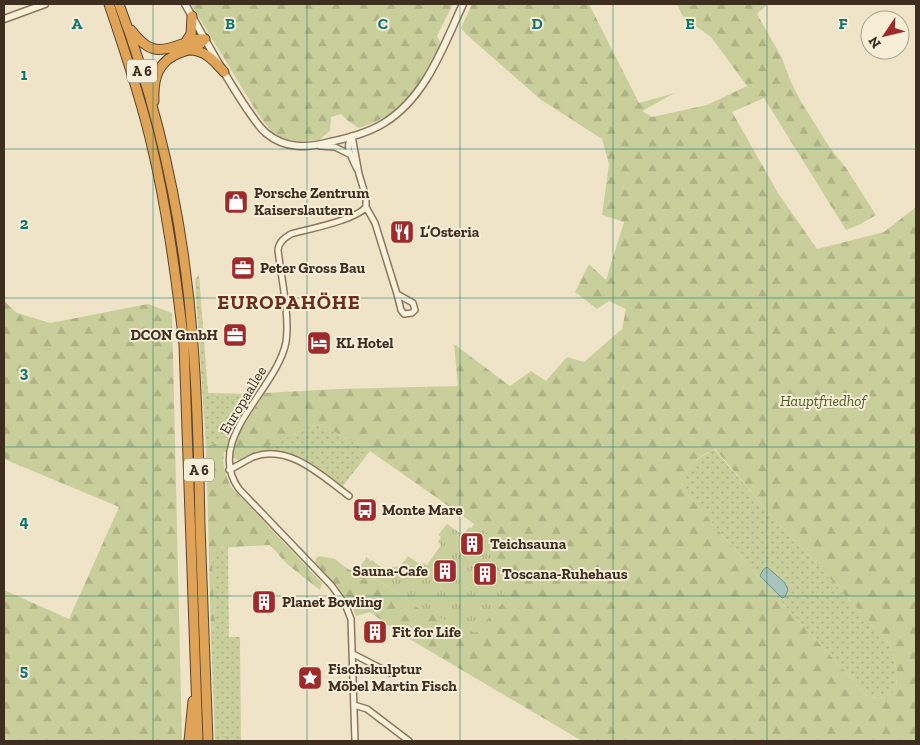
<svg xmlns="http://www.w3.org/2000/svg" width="920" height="745" viewBox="0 0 920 745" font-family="'Zilla Slab',serif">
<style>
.grass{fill:url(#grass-dots)}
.forest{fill:url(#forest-firs);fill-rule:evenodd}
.park{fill:url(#park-tufts)}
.water{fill:#a9c4bc;stroke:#6f938a}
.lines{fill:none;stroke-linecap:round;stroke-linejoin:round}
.minor-casing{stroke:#8d765c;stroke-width:8}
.tertiary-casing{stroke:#8d765c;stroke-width:9}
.motorway-casing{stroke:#5b4430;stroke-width:11}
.minor{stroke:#faf1dc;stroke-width:5}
.tertiary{stroke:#faf1dc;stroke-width:6}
.motorway{stroke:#e0a458;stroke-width:9}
.grid{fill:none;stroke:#0f766e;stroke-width:1;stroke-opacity:0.55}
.labels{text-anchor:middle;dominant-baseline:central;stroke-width:4;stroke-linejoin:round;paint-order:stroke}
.shield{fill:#f7eed8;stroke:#756857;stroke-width:1}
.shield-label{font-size:14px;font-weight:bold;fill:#3d2e20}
.poi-label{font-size:15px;font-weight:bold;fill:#3d2e20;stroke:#f7eed8;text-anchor:start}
.street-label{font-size:15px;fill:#3d2e20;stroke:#f7eed8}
.park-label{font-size:15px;font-style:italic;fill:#4d5a26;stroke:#f7eed8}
.district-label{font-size:20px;font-weight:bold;letter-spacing:1px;fill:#6b2e1e;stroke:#f7eed8}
.grid-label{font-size:16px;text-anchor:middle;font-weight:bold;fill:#0f766e;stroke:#f7eed8;stroke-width:4;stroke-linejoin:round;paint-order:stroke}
</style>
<defs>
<pattern id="grass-dots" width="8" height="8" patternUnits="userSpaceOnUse" patternTransform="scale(1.25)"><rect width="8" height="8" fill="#c9cf9b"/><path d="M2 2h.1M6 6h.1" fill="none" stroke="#aeb285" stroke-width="1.8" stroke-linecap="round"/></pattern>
<pattern id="forest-firs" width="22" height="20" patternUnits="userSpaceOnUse" patternTransform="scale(1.25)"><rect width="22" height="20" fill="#c9cf9b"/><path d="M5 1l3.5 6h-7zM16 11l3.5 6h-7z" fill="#aeb285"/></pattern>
<pattern id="park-tufts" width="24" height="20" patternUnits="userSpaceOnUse" patternTransform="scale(1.25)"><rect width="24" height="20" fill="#c9cf9b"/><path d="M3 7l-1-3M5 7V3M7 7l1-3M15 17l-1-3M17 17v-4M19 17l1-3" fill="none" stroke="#aeb285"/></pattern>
</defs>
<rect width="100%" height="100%" fill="#f0e4c8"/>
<path class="grass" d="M199,274L208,393L252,394V399L227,438L206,447L195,280Z
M320,424L370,451L342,487L308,463L289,454L257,451L294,434Z
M714,449L772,516L890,644L897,672L896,689L887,698L868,697L764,583L682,488C685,465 696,460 714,449Z
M228,547L229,637H240L241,741H215L211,634L215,624L212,554L217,548Z"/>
<path class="forest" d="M191,4H453L437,36L441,44C421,83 404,115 359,128L348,121L341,114L331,117L330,131L319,140L300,141L280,138L270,130L258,114Z
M472,4H589L639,103L675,93L642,111L652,117L707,105L747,86L711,37L683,17L677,4H765L766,6L757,14L782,58L790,80L800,100L830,148L846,168L876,215L859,225L846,230L764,98L732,112L778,193L817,249L884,232L916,207V741H582L401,634L370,612L356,616L350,602L315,562L316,558L319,556L335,559L348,569L381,582L420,609L487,533L370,451L320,424L294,434L239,460L233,458L231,452H224C222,466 226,475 231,487L322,583L320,590L287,564L270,545L217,548L212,554L215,624L211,634L206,447L227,438L237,437L264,393L338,389L458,386L454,344L510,386L531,371L546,381L567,357L584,362L622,329L626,309L609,301L597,309L575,292L589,264L606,280L624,222L602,215L609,164L602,139L540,99L466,34L461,28ZM715,449L772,516L890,644L897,672L896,688L887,698L868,697L764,583L682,488C685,466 696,458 715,449Z
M4,301L17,313L50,323L148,304L172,313L182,741H4V590L69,619L119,507L4,459Z"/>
<path class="park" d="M447,524L463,535L469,527L471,528L474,524L487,533L506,580L503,603L475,633L420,609L381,582L356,572L367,557L370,561L372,560L388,572L392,567L400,566L408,556L421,565L423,563L427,565L441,545L438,542L441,537L438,535Z"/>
<path class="water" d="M767,567L785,583L788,590L785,597L782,598L760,576L763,570Z"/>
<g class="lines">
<defs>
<path id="minor" d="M352,136L359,174L366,197V207C356,220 309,229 291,234C284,238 279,242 278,250C281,277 290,316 286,342C277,390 203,439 239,489L331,585L345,604L351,619L355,741
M352,136C344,147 352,158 357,169
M320,146L335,147L349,154
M366,207L375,223L397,294L413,303L415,310L412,313L404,314L401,310L397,294
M229,470C237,466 245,461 253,457C289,443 323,477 349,496
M353,654L394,675
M354,705L367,709L409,741"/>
<path id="tertiary" d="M185,4C205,39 224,75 247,109C253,117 258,126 266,133C285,149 307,148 330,142C349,138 368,133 384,123C426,97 443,47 463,4
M4,19L45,4"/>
<path id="motorway" d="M109,4C124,49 140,95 151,142C167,208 176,277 184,344L198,741
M119,4C160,113 185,230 193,345C198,406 199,466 200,526C203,598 205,670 208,741
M131,30C147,51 157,54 182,44C190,41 196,38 205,39
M185,43L191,34L192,16
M189,50C206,50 214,61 224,72
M154,101C153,78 158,60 182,52C191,49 199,47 205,39
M189,741L193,701"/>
</defs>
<use href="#minor" class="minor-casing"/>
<use href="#tertiary" class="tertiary-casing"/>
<use href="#motorway" class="motorway-casing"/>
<use href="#minor" class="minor"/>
<use href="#tertiary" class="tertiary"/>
<use href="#motorway" class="motorway"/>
</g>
<path class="grid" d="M153,4V741M307,4V741M460,4V741M613,4V741M767,4V741M4,149H916M4,298H916M4,447H916M4,596H916"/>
<defs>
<symbol id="shop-square" viewBox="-11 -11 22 22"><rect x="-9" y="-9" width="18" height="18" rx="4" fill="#9e2a2b" stroke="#f7eed8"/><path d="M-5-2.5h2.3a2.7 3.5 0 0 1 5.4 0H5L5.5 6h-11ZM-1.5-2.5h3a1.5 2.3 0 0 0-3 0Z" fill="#fff"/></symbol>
<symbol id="restaurant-square" viewBox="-11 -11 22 22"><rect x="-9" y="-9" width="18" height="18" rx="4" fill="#9e2a2b" stroke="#f7eed8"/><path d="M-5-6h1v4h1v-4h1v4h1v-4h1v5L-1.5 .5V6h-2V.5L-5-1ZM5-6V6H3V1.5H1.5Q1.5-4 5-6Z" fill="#fff"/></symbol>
<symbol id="office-square" viewBox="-11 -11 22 22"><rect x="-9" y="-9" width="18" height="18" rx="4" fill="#9e2a2b" stroke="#f7eed8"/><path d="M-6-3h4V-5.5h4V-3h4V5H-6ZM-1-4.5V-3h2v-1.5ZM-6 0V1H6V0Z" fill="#fff"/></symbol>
<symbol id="hotel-square" viewBox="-11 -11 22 22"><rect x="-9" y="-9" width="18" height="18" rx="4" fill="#9e2a2b" stroke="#f7eed8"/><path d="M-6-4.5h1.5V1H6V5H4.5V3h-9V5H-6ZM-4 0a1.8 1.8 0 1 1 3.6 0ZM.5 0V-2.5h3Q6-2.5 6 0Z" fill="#fff"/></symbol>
<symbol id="bus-square" viewBox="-11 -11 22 22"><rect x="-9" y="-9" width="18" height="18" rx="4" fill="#9e2a2b" stroke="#f7eed8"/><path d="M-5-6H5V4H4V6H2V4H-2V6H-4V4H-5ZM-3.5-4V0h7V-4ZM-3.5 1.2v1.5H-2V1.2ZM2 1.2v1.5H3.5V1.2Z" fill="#fff"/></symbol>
<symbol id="building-square" viewBox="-11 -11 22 22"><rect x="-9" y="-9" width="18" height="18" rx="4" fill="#9e2a2b" stroke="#f7eed8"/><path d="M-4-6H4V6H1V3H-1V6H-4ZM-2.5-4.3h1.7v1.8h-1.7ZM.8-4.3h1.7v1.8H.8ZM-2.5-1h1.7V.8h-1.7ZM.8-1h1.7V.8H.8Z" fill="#fff"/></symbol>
<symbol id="sight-square" viewBox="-11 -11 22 22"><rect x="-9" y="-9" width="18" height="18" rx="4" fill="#9e2a2b" stroke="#f7eed8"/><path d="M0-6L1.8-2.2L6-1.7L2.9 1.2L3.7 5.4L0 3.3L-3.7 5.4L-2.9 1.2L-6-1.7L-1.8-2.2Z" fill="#fff"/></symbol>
</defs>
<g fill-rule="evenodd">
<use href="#shop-square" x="222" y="188" width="28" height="28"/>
<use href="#restaurant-square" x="388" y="218" width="28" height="28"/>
<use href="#office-square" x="229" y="254" width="28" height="28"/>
<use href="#office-square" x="221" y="321" width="28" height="28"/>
<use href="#hotel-square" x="305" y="329" width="28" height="28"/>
<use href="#bus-square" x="351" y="496" width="28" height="28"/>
<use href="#building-square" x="458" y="530" width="28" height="28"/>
<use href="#building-square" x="431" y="557" width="28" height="28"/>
<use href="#building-square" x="471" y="560" width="28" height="28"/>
<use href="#building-square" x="250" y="588" width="28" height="28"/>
<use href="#building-square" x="361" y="618" width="28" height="28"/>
<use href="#sight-square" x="296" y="664" width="28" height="28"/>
</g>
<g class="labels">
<g class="shield">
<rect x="127" y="59.5" width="30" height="23" rx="4"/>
<rect x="184" y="458.5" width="30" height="23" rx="4"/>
</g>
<g class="shield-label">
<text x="142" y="71">A 6</text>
<text x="199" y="470">A 6</text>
</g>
<g class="poi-label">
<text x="254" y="193">Porsche Zentrum<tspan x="254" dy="17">Kaiserslautern</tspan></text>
<text x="420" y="232">L’Osteria</text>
<text x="260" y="268">Peter Gross Bau</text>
<text x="218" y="335" text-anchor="end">DCON GmbH</text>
<text x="336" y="343">KL Hotel</text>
<text x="382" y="510">Monte Mare</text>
<text x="490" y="544">Teichsauna</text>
<text x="428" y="571" text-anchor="end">Sauna-Cafe</text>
<text x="502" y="574">Toscana-Ruhehaus</text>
<text x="282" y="602">Planet Bowling</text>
<text x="392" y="632">Fit for Life</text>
<text x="328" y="669">Fischskulptur<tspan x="328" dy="17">Möbel Martin Fisch</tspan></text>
</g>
<g class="street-label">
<text transform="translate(243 400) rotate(-59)">Europaallee</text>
</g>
<g class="park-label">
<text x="823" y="401">Hauptfriedhof</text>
</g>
<g class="district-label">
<text x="289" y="302">EUROPAHÖHE</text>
</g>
</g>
<g class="grid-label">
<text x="77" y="29">A</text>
<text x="230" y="29">B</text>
<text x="383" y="29">C</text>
<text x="537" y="29">D</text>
<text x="690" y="29">E</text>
<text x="843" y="29">F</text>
<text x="24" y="80">1</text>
<text x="24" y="229">2</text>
<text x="24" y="378">3</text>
<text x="24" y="527">4</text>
<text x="24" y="676">5</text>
</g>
<rect width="920" height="745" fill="none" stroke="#3d2e20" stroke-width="10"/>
<g transform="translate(885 35) rotate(235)"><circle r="24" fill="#f7eed8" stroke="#ada18e"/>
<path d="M0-4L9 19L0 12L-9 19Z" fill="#9e2a2b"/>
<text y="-8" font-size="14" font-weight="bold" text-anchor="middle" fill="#3d2e20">N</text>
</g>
</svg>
